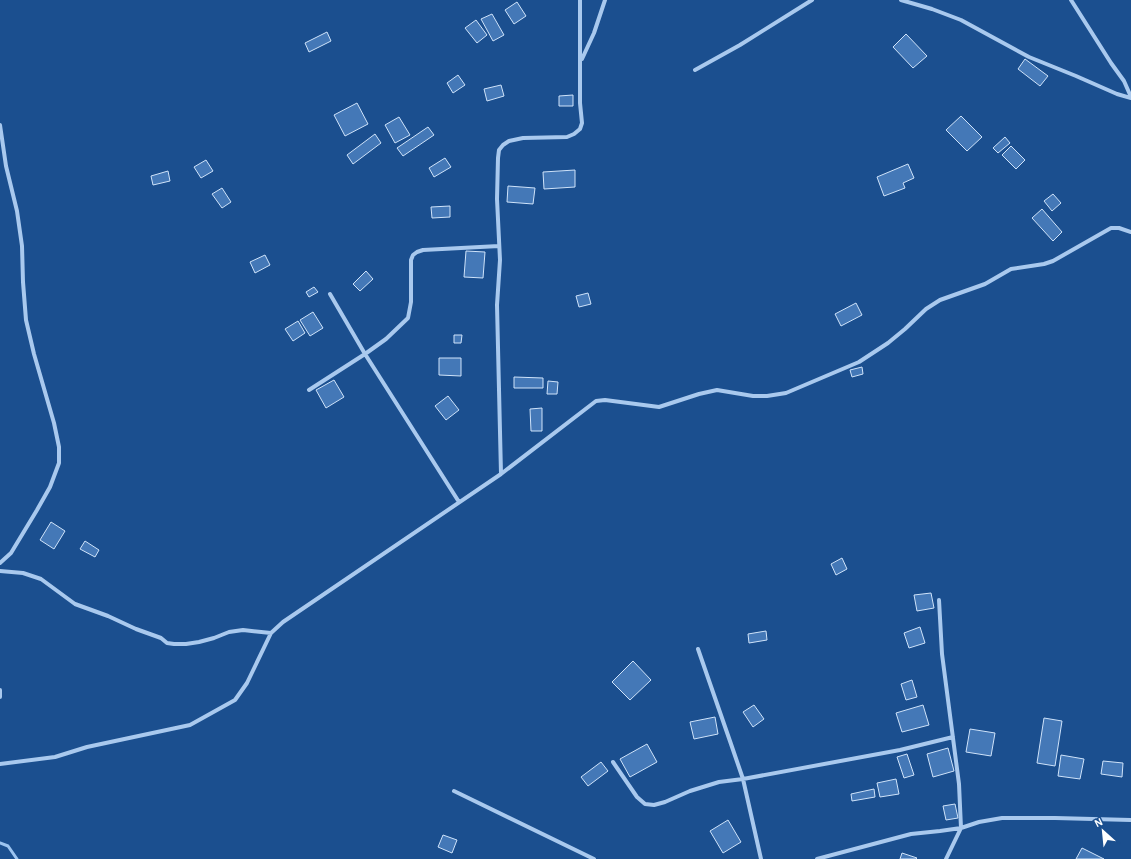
<svg xmlns="http://www.w3.org/2000/svg" width="1131" height="859" viewBox="0 0 1131 859" font-family="'Alegreya Sans',sans-serif">
<style>
.lines{fill:none;stroke-linecap:round;stroke-linejoin:round}
.stream{stroke:#9cc4f0;stroke-width:3}
.building{fill:#4478b7;stroke:#cfe3fa}
.minor{stroke:#a9c9ee;stroke-width:4}
</style>
<rect width="100%" height="100%" fill="#1b4f8f"/>
<g class="lines">
<path class="stream" d="M0,843L8,846L17,859"/>
</g>
<path class="building" d="M517,2L526,16L514,24L505,10Z
M492,14L504,35L493,41L481,19Z
M476,20L487,35L477,43L465,28Z
M327,32L331,41L309,52L305,43Z
M906,34L927,56L913,68L893,47Z
M1025,59L1048,76L1040,86L1018,69Z
M458,75L465,85L453,93L447,83Z
M501,85L504,96L487,101L484,89Z
M573,95V106H559V96Z
M357,103L368,124L345,136L334,115Z
M961,116L982,137L967,151L946,130Z
M399,117L410,135L395,143L385,125Z
M428,127L434,135L403,156L397,148Z
M375,134L381,143L353,164L347,155Z
M1005,137L1010,143L998,153L993,148Z
M1011,146L1025,160L1016,169L1002,155Z
M445,158L451,167L434,177L429,168Z
M206,160L213,171L201,178L194,167Z
M908,164L914,178L903,183L905,188L884,196L877,177Z
M575,170V187L544,189L543,172Z
M168,171L170,181L153,185L151,176Z
M508,186L535,188L533,204L507,202Z
M222,188L231,202L222,208L212,194Z
M1053,194L1061,203L1052,211L1044,201Z
M450,206V217L432,218L431,207Z
M1042,209L1062,232L1053,241L1032,218Z
M466,251L485,252L483,278L464,277Z
M265,255L270,265L255,273L250,262Z
M366,271L373,279L360,291L353,284Z
M314,287L318,292L309,297L306,292Z
M588,293L591,304L579,307L576,296Z
M856,303L862,315L841,326L835,314Z
M313,312L323,328L310,336L300,320Z
M298,321L305,333L293,341L285,329Z
M454,335H462L461,343H454Z
M439,358H461V376L439,375Z
M862,367L863,374L852,377L850,370Z
M514,377L543,378V388H514Z
M334,380L344,397L326,408L316,390Z
M548,381L558,382L557,394H547Z
M448,396L459,410L446,420L435,406Z
M542,408V431H531L530,409Z
M51,522L65,531L54,549L40,540Z
M85,541L99,550L95,557L80,549Z
M842,558L847,569L836,575L831,564Z
M931,593L934,608L917,611L914,595Z
M920,627L925,643L909,648L904,633Z
M766,631L767,640L749,643L748,634Z
M633,661L651,680L630,700L612,682Z
M912,680L917,697L906,700L901,684Z
M754,705L764,719L753,727L743,712Z
M923,705L929,725L902,732L896,713Z
M715,717L718,734L694,739L690,722Z
M1044,718L1062,721L1055,766L1037,763Z
M970,729L995,733L991,756L966,752Z
M647,744L657,762L630,777L620,759Z
M948,748L954,771L933,777L927,754Z
M907,754L914,775L904,778L897,757Z
M1061,755L1084,759L1080,779L1058,776Z
M1103,761L1123,763L1122,777L1101,774Z
M601,762L608,771L588,786L581,777Z
M896,779L899,794L880,797L877,783Z
M874,789L875,797L852,801L851,794Z
M955,804L958,818L946,820L943,806Z
M728,820L741,842L723,853L710,831Z
M443,835L457,840L452,853L438,847Z
M1082,848L1104,859H1076Z
M902,853L917,858L916,859H900Z"/>
<g class="lines">
<path class="minor" d="M901,0L932,9L961,20L1029,57L1076,76L1117,94L1131,98
M1071,0L1111,63L1124,81L1131,97
M582,59L594,33L605,0
M695,70L740,45L812,0
M0,125L6,166L17,211L22,246L23,282L26,320L34,354L54,423L59,447V463L50,487L37,510L11,553L0,563
M330,294L365,354L459,502
M309,390L365,354L386,339L408,318L411,302V260L413,255L417,252L423,250L499,246
M501,474L497,305L500,260L497,199L498,158L499,150L503,145L509,141L523,138L567,137L574,134L580,129L582,123L580,103V0
M0,571L23,573L41,579L75,604L108,616L136,629L161,638L167,643L174,644H186L199,642L214,638L229,632L243,630L271,633
M939,600L942,654L959,784L961,828L946,859
M698,649L731,744L743,779L761,859
M0,690V697
M613,762L637,797L645,804L654,805L665,802L690,791L719,782L743,779L900,750L953,737
M0,764L55,757L87,747L190,725L235,700L247,683L271,633L283,622L501,474L596,401L605,400L659,407L699,394L717,390L753,396H767L786,393L859,362L888,343L905,329L926,309L940,300L985,284L1011,269L1044,264L1053,261L1111,228H1119L1131,232
M454,791L594,859
M817,859L911,834L940,831L961,828L979,822L1002,818H1055L1131,820"/>
</g>
<g transform="translate(1103 831) rotate(333)" stroke="#1b4f8f" stroke-width="3" paint-order="stroke">
<path d="M0-3L7 15L0 10L-7 15Z" fill="#ffffff"/>
<text y="-6" font-size="11" font-weight="bold" text-anchor="middle" fill="#ffffff">N</text>
</g>
</svg>
